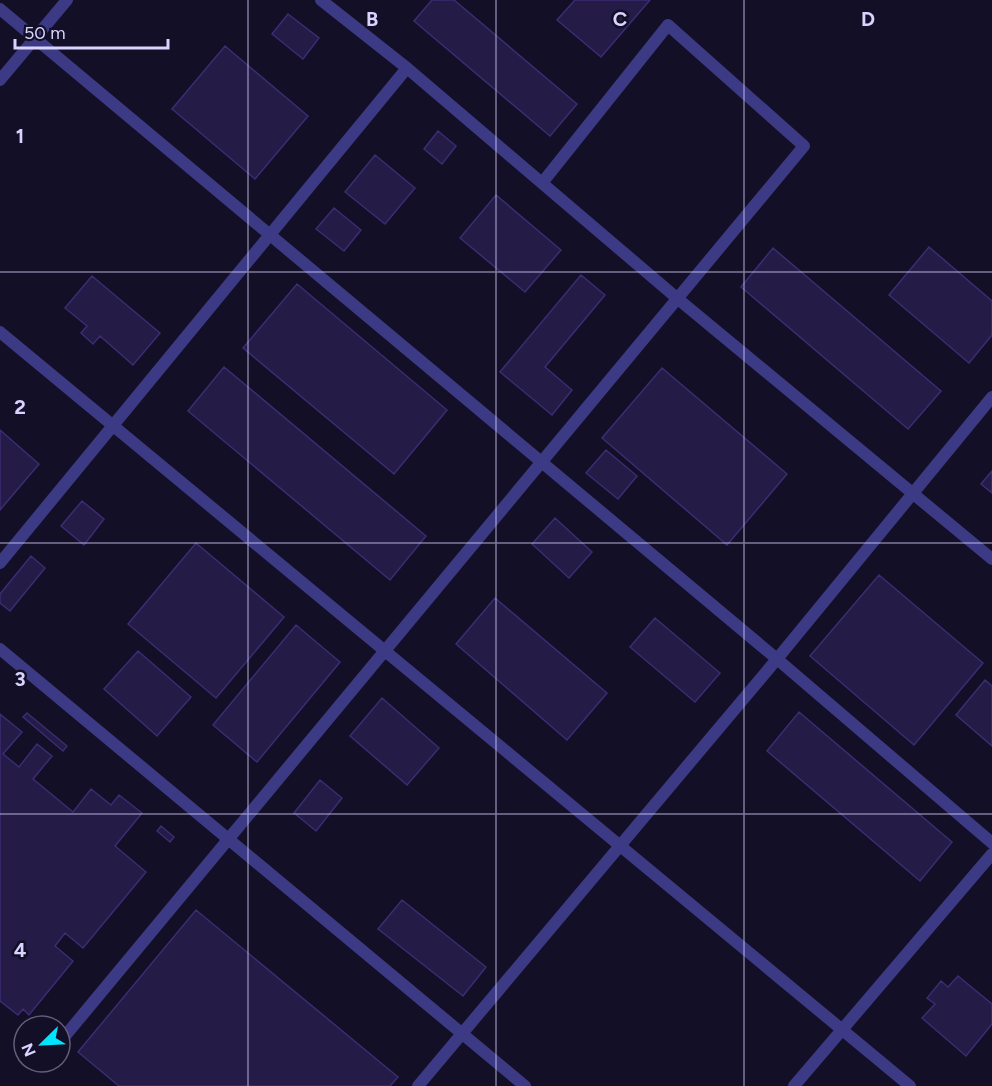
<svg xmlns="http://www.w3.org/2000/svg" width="992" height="1086" viewBox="0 0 992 1086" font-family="Figtree,sans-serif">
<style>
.building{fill:#241b47;stroke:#3b2d73;stroke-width:1.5}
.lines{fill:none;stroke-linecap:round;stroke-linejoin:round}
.lane{stroke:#3d3a85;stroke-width:12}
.grid{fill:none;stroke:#d9d4ff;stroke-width:1.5;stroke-opacity:0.55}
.grid-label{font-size:20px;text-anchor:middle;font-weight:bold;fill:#d9d4ff;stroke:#130f26;stroke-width:5;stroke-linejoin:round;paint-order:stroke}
</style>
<rect width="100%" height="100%" fill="#130f26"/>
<path class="building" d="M432,0H454L577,104L550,136L414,21Z
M575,0H650L601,57L557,20Z
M288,14L319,38L303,59L272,34Z
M225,46L308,116L255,179L172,109Z
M438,131L456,146L442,164L424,149Z
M375,155L415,188L385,224L345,192Z
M496,195L561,250L525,292L460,238Z
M334,208L361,230L344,251L316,229Z
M929,247L992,301V335L969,363L889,295Z
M773,248L941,391L908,429L741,287Z
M581,275L605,295L545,367L572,390L552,415L500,372Z
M92,276L160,333L133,365L100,336L93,344L81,333L87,326L65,308Z
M297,284L447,410L394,474L243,348Z
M224,367L426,536L390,580L188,411Z
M662,368L787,474L727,545L602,438Z
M0,430L39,464L0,510Z
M606,450L637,476L618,499L586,473Z
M992,471V493L981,484Z
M82,501L104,519L84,545L61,526Z
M555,518L592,552L569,578L532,544Z
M196,543L284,617L216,698L128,624Z
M31,556L45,568L10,611L0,603V594Z
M879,575L983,663L914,745L810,656Z
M495,598L607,693L567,740L456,644Z
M655,618L720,673L695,702L630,647Z
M296,625L340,662L257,762L213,725Z
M138,651L191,697L157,736L104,689Z
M985,680L992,686V746L956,715Z
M382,698L439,748L407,785L350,736Z
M799,712L952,842L920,881L767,751Z
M27,713L67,746L63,751L23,717Z
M0,714L22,732L3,754L19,767L37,744L52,756L33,779L73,812L91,789L111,805L119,795L142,813L115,846L146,872L83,948L65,933L55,946L73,961L29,1015L23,1009L18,1015L0,1001Z
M320,780L342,798L316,831L294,813Z
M161,826L174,837L170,842L157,831Z
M402,900L486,967L463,996L378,929Z
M196,910L398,1077L390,1086H119L78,1052Z
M958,976L992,1004V1024L966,1056L922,1018L935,1004L927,998L941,981L948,987Z"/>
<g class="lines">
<path class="lane" d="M321,0L407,68L678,299L992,559
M0,9L777,659L992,843
M0,80L67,0
M0,332L910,1086
M0,563L407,68
M0,649L525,1086
M60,1042L804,146L668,25L542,183
M418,1086L777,659L992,397
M794,1086L992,854"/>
</g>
<path class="grid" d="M248,0V1086M496,0V1086M744,0V1086M0,272H992M0,543H992M0,814H992"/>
<g class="grid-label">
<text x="372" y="26">B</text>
<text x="620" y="26">C</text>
<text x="868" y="26">D</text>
<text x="20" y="143">1</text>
<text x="20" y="414">2</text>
<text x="20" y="686">3</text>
<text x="20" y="957">4</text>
</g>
<g transform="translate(42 1044) rotate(246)"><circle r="28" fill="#130f26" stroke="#625e7d" stroke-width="1.5"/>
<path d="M0-4.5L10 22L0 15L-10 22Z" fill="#00e5ff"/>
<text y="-9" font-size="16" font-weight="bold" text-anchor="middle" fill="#d9d4ff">N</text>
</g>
<path d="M15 39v9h153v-9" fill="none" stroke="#d9d4ff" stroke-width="3"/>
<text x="24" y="39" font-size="18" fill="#d9d4ff" stroke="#130f26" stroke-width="4.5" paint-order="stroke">50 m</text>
</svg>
